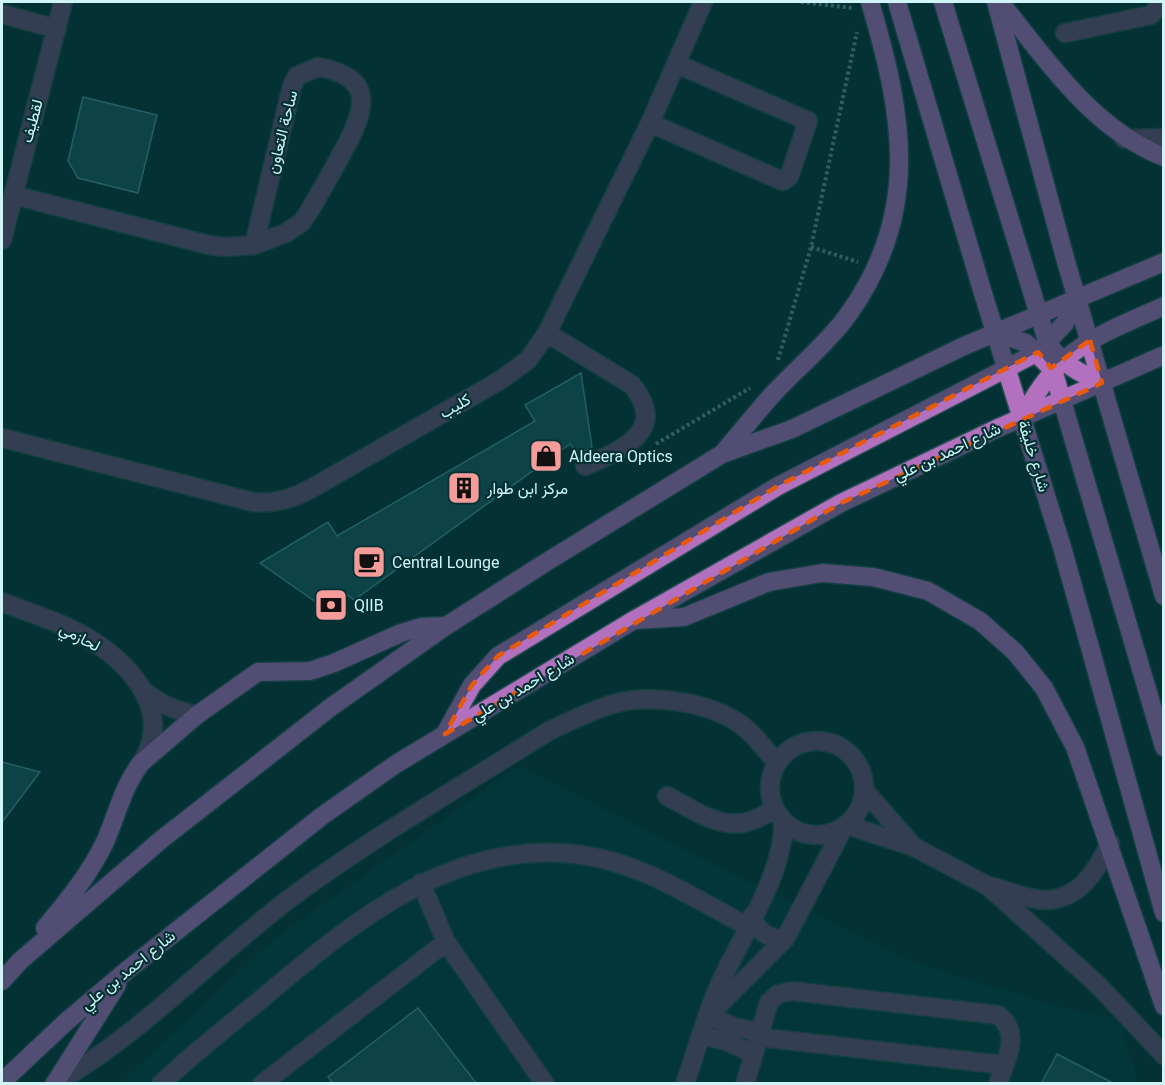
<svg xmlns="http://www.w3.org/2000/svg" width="1165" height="1085" viewBox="0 0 1165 1085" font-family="Roboto,Vazirmatn,sans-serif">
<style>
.built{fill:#043c3f}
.building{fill:#1a595d;stroke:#48979c;stroke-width:1.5}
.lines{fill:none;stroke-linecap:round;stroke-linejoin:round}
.minor-casing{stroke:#245053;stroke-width:21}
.major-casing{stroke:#245053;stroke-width:21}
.path{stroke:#699396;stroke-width:4;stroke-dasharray:3 3;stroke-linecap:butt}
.minor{stroke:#6f4f75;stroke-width:18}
.major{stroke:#b270bf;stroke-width:18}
.marked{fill:none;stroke:#e8590c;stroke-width:4.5;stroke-dasharray:12 8;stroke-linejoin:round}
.labels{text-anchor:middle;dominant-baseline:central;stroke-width:4.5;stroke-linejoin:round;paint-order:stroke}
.street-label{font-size:16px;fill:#cff5f7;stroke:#033134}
.poi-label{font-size:16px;fill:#cff5f7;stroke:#033134;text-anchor:start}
</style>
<rect width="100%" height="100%" fill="#033134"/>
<path class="built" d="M519,766L733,874L921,965L1061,1007L1120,1019L1138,1083L119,1084L274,939Z"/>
<path class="building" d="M83,97L157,115L138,193L78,178L68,161Z
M581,373L592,447L579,455L570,444L354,600L348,595L326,609L260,563L328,522L337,536L535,421L525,405Z
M2,762L40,772L3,821L2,820Z
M418,1008L477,1084H333L328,1077Z
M1057,1054L1115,1084H1041Z"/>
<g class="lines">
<defs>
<path id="minor" d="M2,14L57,29
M1065,33L1151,15L1163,2
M650,123L780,180L783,181L789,177L808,121L677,64
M1124,139L1164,138
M13,195L209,245L225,247L254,245L286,233L302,222L310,210C321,191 332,172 342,153C365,112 378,77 318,67L297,76L292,86L254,245
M2,240L63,2
M547,333L632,385C669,431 622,450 585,466
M2,438L253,502C277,504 294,498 314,487L499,381L528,360L547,333L650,123L703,2
M2,602C35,615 74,626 103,648C140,675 170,718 142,762
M145,692C162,705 176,711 197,715
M770 788a47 47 0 1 1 94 0a47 47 0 1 1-94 0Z
M864,790L913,846
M667,796C705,816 734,840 774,808
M847,825L914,847L988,886L1098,985L1164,1055
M421,883L446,942L545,1084
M993,887C1008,891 1027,899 1043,900C1078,901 1097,871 1110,843
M752,916C758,932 768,939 785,939
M715,1009L785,939L844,827
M709,1015L734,1027L760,1032
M702,1035L729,1042L753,1054
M758,1037L1004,1065
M54,1084C142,1034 212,957 293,896C375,836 463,785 549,731C570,721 590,711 613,704C649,694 702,701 734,720C751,730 764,748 776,762
M161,1084C194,1052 230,1025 265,996C355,920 456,837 582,855C642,863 695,899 747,926
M262,1084L446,942
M685,1084C696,1052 705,1018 718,988C739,939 785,874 783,822
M745,1084L769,1002L778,994L792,991L998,1015C1022,1034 1006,1059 998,1084"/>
<path id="major" d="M897,2L982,290L1062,547L1164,913
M943,2L1048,344C1063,364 1079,373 1102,383
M996,2L1065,258L1164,596
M1000,2C1047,60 1092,129 1164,157
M996,333L1026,343L1053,370L1164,747
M1023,417C1059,347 1095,337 1164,306
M723,453C740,433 756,413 773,394C798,367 827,344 848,315C922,212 903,114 870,2
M636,620L684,617L769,582L822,573L873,577L928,591L980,621L1015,652L1044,688L1075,747L1164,1006
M446,732L472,685L498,656L778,486L1038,352L1065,323L1077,297
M45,928C67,901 89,875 104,844C117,816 122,788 141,763L197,715L258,672L310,671L334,663L401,633L421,627L446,626
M2,981L20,961L162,839L331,707L446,626L548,561L722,454L792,429L964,346L1164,262
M2,1082L68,1020L126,971L322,816L396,764L634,620L841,503L996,429L1164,355
M55,1083L117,985"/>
</defs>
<use href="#minor" class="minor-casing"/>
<use href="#major" class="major-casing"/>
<path class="path" d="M801,2L852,8
M811,247L858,262
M778,360L811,247L857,32
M656,444L750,388"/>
<use href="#minor" class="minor"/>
<use href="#major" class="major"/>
</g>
<path d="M0 0H1165V1085H0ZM1090,340L1102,383L841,503L445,734L472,685L498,656L778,486L1038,352L1051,368Z" fill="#033134" fill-opacity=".55" fill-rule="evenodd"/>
<path class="marked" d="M1090,340L1102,383L841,503L445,734L472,685L498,656L778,486L1038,352L1051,368Z"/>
<defs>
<symbol id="shop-square" viewBox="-11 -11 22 22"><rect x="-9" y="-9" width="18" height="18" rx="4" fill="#f59b9a" stroke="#033134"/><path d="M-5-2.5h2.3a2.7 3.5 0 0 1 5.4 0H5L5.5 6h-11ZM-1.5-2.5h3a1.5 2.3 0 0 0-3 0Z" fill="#111"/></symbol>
<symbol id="building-square" viewBox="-11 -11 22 22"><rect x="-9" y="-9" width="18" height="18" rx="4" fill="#f59b9a" stroke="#033134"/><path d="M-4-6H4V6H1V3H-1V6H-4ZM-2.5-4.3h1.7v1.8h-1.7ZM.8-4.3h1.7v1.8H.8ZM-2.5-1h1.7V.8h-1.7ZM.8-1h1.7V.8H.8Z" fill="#111"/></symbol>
<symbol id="cafe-square" viewBox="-11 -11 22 22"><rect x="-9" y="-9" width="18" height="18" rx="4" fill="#f59b9a" stroke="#033134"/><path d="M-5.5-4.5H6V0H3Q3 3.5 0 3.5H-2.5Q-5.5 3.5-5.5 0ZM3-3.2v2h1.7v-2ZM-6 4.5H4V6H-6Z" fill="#111"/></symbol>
<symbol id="bank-square" viewBox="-11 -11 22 22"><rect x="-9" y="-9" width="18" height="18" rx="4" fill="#f59b9a" stroke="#033134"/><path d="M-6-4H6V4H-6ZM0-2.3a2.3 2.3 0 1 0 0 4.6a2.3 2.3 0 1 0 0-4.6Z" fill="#111"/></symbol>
</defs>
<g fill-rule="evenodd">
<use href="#shop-square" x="527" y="437" width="38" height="38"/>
<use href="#building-square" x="445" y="469" width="38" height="38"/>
<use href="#cafe-square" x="350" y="543" width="38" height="38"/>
<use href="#bank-square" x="312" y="586" width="38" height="38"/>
</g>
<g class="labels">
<g class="street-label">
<text transform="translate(32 121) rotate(-75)">لقطيف</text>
<text transform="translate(282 132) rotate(-76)">ساحة التعاون</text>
<text transform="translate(455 406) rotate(-30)">كليب</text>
<text transform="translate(947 452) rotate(-25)">شارع احمد بن علي</text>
<text transform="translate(1034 456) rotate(73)">شارع خليفة</text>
<text transform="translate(80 637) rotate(28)">لحازمي</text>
<text transform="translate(523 687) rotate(-31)">شارع احمد بن علي</text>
<text transform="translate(128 970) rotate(-39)">شارع احمد بن علي</text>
</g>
<g class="poi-label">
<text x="569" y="456">Aldeera Optics</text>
<text x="487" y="488">مركز ابن طوار</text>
<text x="392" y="562">Central Lounge</text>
<text x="354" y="605">QIIB</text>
</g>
</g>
<rect width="1165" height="1085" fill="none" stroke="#cff5f7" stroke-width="6"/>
</svg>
